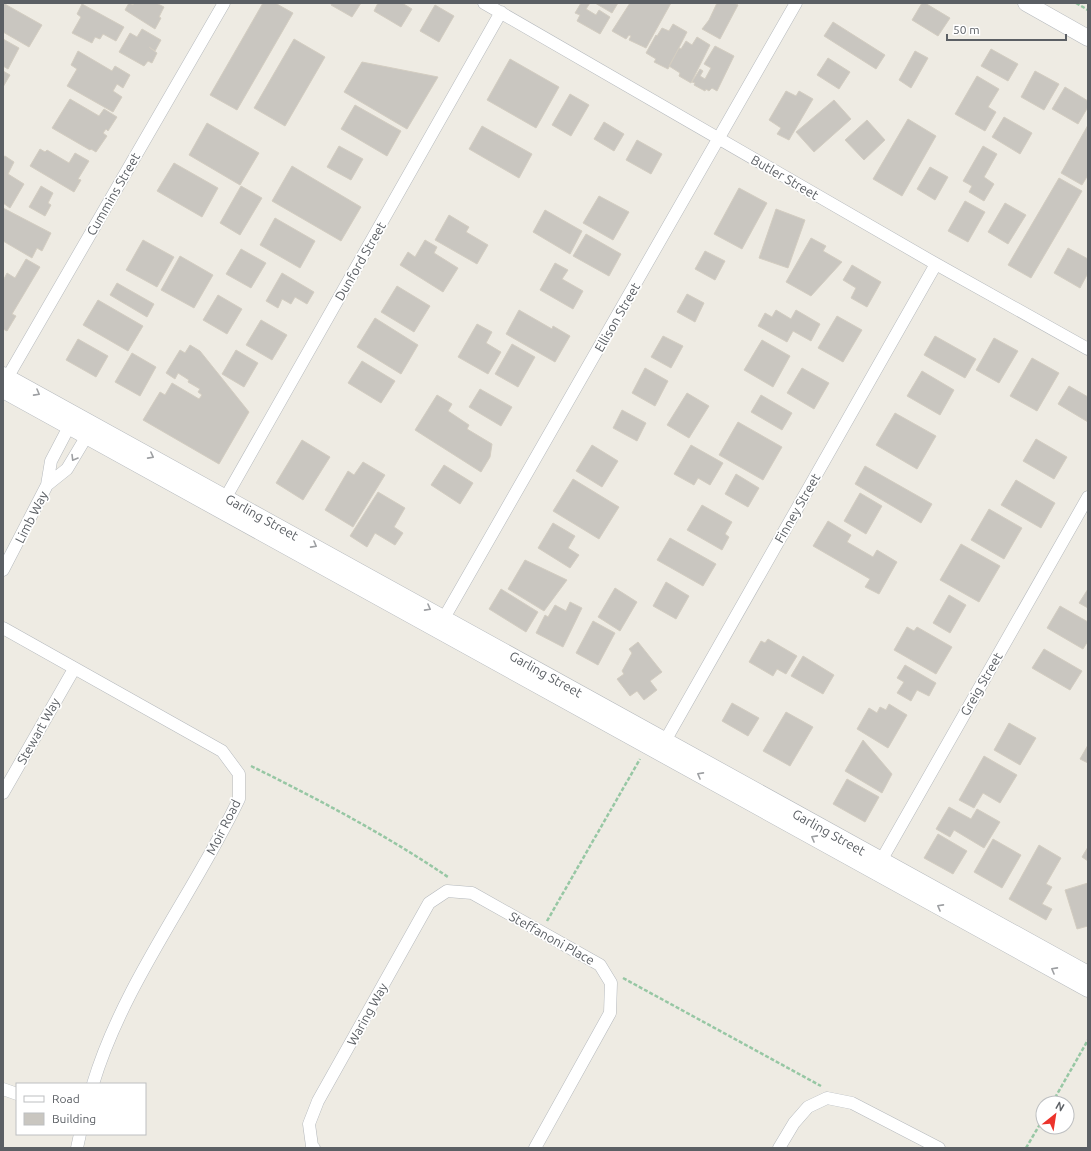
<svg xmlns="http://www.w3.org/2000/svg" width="1091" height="1151" viewBox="0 0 1091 1151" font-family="Ubuntu,sans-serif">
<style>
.building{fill:#c9c6c0;stroke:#d3cdc1}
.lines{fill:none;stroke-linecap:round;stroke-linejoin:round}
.minor-casing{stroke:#b5b9bd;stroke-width:13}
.tertiary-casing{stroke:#b5b9bd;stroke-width:17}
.path{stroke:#97c7a4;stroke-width:2.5;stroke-dasharray:4 2;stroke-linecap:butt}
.minor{stroke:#fff;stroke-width:12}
.tertiary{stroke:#fff;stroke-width:16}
.oneway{stroke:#9d9fa2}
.labels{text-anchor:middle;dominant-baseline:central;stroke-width:3.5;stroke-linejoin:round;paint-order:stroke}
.street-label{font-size:13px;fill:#5b5f64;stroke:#fff}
</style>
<rect width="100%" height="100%" fill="#eeebe3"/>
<path class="building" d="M3,3L42,25L29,47L3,32Z
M129,3L133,5L134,3H156L164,7L159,17L161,18L155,29L125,10Z
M263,3H275L293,13L237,110L210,95Z
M332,3H361L352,17L331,5Z
M378,3H402L412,9L401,27L374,11Z
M581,3H590L586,9L596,15L599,10L610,17L600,34L577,21L580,15L575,13Z
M595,3H618L612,13Z
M630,3H671L646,48L629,40L631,36L629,35L626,39L612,31Z
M717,3H734L738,5L720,39L702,29L709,20Z
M922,3H925L950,18L938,36L912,20Z
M82,4L124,27L116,41L103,34L100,39L95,37L92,43L72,33L81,17L77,14Z
M435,5L454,16L439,42L420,31Z
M833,22L885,55L876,69L824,36Z
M673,24L687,32L668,69L654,62L656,59L646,53L656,35L657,36L662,28L669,31Z
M142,29L161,40L155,51L149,47L157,53L152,63L148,61L144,66L119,52L130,33L137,37Z
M697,37L710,45L691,83L679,76L680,73L669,66L679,48L681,49L686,41L692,45Z
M3,39L19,48L8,69L3,66Z
M294,39L325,57L285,126L254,108Z
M715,46L734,56L717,91L712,88L709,91L706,89L705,91L694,85L695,83L692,82L700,69L703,71L700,76L705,79L711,68L704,64Z
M991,49L1018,64L1008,81L981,66Z
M78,51L112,71L115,66L130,75L123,88L117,84L113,91L122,97L113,112L67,86L77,69L71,65Z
M915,51L928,58L911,88L899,80Z
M828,58L850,72L839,89L817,75Z
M510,59L559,87L536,128L487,100Z
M362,62L438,77L407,129L344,92Z
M3,71L10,75L3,87Z
M1035,71L1059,84L1044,110L1021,97Z
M977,76L999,89L988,107L996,112L985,131L955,114Z
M1065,87L1088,101V107L1078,124L1052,109Z
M786,91L796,96L799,91L813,99L789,140L777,134L781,128L769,120Z
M570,94L589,105L571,136L552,125Z
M70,99L99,116L104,109L117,117L108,131L106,129L103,133L107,136L96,152L91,149L90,150L52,128Z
M834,100L851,119L814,152L796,132Z
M355,105L401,131L387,156L341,129Z
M1004,117L1032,133L1020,154L992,137Z
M908,119L936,136L902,196L873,179Z
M867,120L885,140L864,160L845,140Z
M604,122L624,134L614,151L594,139Z
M207,123L259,153L240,185L189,155Z
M1088,125V175L1082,185L1061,173Z
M482,126L532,154L519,178L469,149Z
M637,140L662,154L651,174L626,160Z
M339,146L363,159L351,180L327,167Z
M983,146L997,154L984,177L994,184L984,201L969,192L972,186L963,181Z
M40,149L45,152L47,150L69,163L75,153L89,161L78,179L81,180L74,192L30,166Z
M5,156L14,162L8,174L24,184L10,208L3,203V157Z
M174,163L218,188L202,217L157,191Z
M292,166L361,207L341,241L272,201Z
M930,167L948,177L935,200L917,189Z
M1059,178L1082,191L1031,278L1008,265Z
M41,186L53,193L48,203L51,205L45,216L29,207Z
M241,186L262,198L240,235L220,223Z
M739,188L767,203L742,249L714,234Z
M599,196L629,212L613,240L583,223Z
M965,201L985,212L968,242L948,231Z
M1005,203L1026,215L1008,244L988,232Z
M3,208L51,233L42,251L37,248L32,258L3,241Z
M776,209L805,220L788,268L759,258Z
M545,210L582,231L570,254L533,232Z
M449,215L469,227L466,232L488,245L477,264L435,240Z
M275,218L315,241L300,268L260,245Z
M586,234L621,254L609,276L573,256Z
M811,238L826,246L823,251L842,262L811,296L786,282Z
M143,240L174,257L157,287L126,270Z
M425,240L437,247L434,253L458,268L443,292L400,265L408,252L415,257Z
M1068,248L1088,259V273L1080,288L1054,273Z
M241,249L266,263L251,288L226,274Z
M705,251L725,261L715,280L695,269Z
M180,256L213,275L194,308L161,290Z
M26,259L40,267L12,314L16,316L7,331L3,329V281L7,273L15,278Z
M555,263L568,270L562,279L583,291L573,309L540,290Z
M852,265L881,282L867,307L851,298L856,288L843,280Z
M282,273L314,292L307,304L295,297L291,304L282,299L278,308L266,301Z
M117,283L154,304L147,317L110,295Z
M397,286L430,306L414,332L381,312Z
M687,294L704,303L695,322L677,312Z
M218,295L242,309L227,334L203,320Z
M98,300L143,326L128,351L83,325Z
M519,310L552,329L553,326L570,336L555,362L506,334Z
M776,310L791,319L796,310L820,324L811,341L793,331L787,342L758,326L765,313L772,317Z
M837,316L862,330L843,362L818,348Z
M375,318L418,345L401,374L357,347Z
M261,320L287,335L272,360L246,345Z
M477,324L492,332L486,343L501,352L488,374L458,357Z
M663,336L683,346L671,368L651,357Z
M935,336L976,359L965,378L924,355Z
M994,338L1018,351L999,383L976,370Z
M78,339L108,356L96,377L66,360Z
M762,340L790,356L773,387L744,370Z
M512,344L535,357L518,387L495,374Z
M190,345L200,351L249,412L219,464L143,420L160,392L165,395L172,383L199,399L202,395L198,392L200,389L188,382L189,380L178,373L175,379L166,373L180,350L185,353Z
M236,350L258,363L244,387L222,374Z
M132,353L156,367L140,396L115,382Z
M1032,358L1059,373L1037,411L1010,396Z
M362,361L395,381L381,403L348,383Z
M645,368L668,381L655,406L632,393Z
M802,368L829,383L814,409L787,393Z
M922,371L954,390L940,415L907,396Z
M1069,386L1088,397V422L1058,404Z
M480,389L512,407L501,426L469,407Z
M687,393L709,406L689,438L667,425Z
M437,395L452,404L448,411L469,425L467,429L492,444L490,457L481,472L415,430Z
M761,395L792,413L782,430L751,412Z
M622,410L646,423L637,441L613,428Z
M895,413L936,436L917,469L876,445Z
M738,422L782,447L763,480L719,455Z
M1036,439L1067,457L1054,479L1023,461Z
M302,440L330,457L303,500L276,483Z
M592,445L618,461L602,487L576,471Z
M691,445L723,463L710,485L698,478L694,485L674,474Z
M363,462L385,475L353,527L325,510L348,471L354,475Z
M444,465L473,483L460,504L431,485Z
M865,466L932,504L921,523L855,484Z
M736,474L759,488L748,507L725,494Z
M573,479L619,507L599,539L553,511Z
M1016,480L1055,503L1041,528L1001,505Z
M378,492L405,508L394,527L403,533L395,545L375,533L367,547L350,536Z
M860,493L882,506L866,534L844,521Z
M702,505L732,522L725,534L729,537L722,550L687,530Z
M989,509L1022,528L1004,559L971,540Z
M828,521L851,535L847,542L873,557L877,550L897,562L879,594L865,587L870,579L813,546Z
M553,523L575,536L568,548L579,555L570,568L538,548Z
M670,538L716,564L703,586L657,560Z
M961,544L1000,566L979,602L940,580Z
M525,560L567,580L544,611L508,589Z
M666,582L689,596L676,619L653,606Z
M615,588L637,602L620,631L598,617Z
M501,589L538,612L526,632L489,609Z
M1088,589V608L1079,603Z
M949,595L966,605L950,633L933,623Z
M570,602L582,608L563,647L536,633L545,615L548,617L555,605L566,611Z
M1060,606L1088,622V641L1083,649L1047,628Z
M593,621L615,633L598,665L576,653Z
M907,627L914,631L917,627L952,647L936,674L894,650Z
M768,639L797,656L786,674L777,669L773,676L749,662L761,641L765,643Z
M638,642L662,672L650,681L657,690L644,700L637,691L630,696L617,679L624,674L622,671L632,653L629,649Z
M1044,649L1082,671L1070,690L1032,668Z
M803,656L834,675L823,694L791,676Z
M905,665L936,683L929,696L917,690L911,701L897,693L904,682L897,678Z
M732,703L759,718L748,736L722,721Z
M889,704L907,715L888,748L857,729L869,708L877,713L880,707L886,710Z
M786,712L813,727L790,766L763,751Z
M1009,723L1036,738L1020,765L994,750Z
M863,740L892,774L882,793L845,771Z
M1088,745V763L1080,759Z
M984,756L1017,775L1000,803L983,793L974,808L959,800Z
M847,779L879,797L865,822L833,804Z
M949,807L971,819L977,809L1000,822L984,848L954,830L950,837L936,829Z
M938,834L967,851L953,874L924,858Z
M993,839L1021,855L1002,888L974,872Z
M1039,845L1061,858L1046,884L1052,887L1042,904L1052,909L1046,920L1009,899Z
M1088,847V861L1082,857Z
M1088,883V926L1077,929L1065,890Z"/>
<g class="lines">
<defs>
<path id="minor" d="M484,3L936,264L1088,349
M3,385L224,3
M47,485L67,469L91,429
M222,504L501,12
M3,570L47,485L51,461L73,419
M440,625L796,3
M3,628L222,751L239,774V799C194,893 123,984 93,1084
M661,748L936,264
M3,793L74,669
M878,866L1088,497
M3,1089L17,1094
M77,1148L80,1134
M314,1148L312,1146L309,1124L318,1101L429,903L447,891L472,893L600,965L611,983L610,1013L535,1148
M779,1148L794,1123L808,1107L827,1098L852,1103L939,1148"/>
<path id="tertiary" d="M1026,3L1088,38
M3,375L1088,974
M3,390L1088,989"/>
</defs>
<use href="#minor" class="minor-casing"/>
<use href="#tertiary" class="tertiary-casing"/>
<path class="path" d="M1076,3L1088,10
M251,766C318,799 386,835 448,877
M547,921L640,759
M623,978L821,1086
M1052,1103L1088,1040
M1026,1148L1043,1119"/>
<use href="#minor" class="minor"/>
<use href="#tertiary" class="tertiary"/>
</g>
<defs><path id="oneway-chevron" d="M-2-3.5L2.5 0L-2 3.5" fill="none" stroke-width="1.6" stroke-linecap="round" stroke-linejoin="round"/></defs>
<g class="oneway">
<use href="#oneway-chevron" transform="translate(37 393) rotate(29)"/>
<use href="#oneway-chevron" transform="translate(151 456) rotate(28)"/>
<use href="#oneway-chevron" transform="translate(74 458) rotate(121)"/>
<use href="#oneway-chevron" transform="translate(314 545) rotate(29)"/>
<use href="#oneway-chevron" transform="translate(428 608) rotate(29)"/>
<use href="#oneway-chevron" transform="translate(700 775) rotate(-151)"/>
<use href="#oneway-chevron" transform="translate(814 838) rotate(-151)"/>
<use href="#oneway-chevron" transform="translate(940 907) rotate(-151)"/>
<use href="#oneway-chevron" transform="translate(1054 970) rotate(-151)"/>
</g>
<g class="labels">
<g class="street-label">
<text transform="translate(785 177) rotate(30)">Butler Street</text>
<text transform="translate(113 194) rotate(-60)">Cummins Street</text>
<text transform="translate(360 261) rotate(-60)">Dunford Street</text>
<text transform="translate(617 317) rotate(-60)">Ellison Street</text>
<text transform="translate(797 508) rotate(-60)">Finney Street</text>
<text transform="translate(31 517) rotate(-63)">Limb Way</text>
<text transform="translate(262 517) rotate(29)">Garling Street</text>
<text transform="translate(546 674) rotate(29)">Garling Street</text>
<text transform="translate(981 684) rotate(-60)">Greig Street</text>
<text transform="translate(38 731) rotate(-61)">Stewart Way</text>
<text transform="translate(223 827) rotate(-63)">Moir Road</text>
<text transform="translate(829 832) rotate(29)">Garling Street</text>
<text transform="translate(552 938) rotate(29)">Steffanoni Place</text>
<text transform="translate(367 1014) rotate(-61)">Waring Way</text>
</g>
</g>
<rect width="1091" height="1151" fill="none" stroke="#5b5f64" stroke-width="8"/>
<rect x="16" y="1083" width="130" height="52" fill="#ffffff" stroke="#bdbfc1"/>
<rect x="24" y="1096" width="20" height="6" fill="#ffffff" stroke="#bdbfc1"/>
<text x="52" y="1103" font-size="12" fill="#5b5f64">Road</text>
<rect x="24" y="1113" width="20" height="12" fill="#c9c6c0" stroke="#bdbfc1"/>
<text x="52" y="1123" font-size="12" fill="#5b5f64">Building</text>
<g transform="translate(1055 1115) rotate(30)"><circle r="19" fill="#ffffff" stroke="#bdbfc1"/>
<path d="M0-3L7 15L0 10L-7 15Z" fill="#ec332b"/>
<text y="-6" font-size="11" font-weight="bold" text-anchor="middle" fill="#5b5f64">N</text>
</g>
<path d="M947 34v6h119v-6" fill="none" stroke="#5b5f64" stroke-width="2"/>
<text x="953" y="34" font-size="12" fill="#5b5f64" stroke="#ffffff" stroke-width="3" paint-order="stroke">50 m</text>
</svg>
